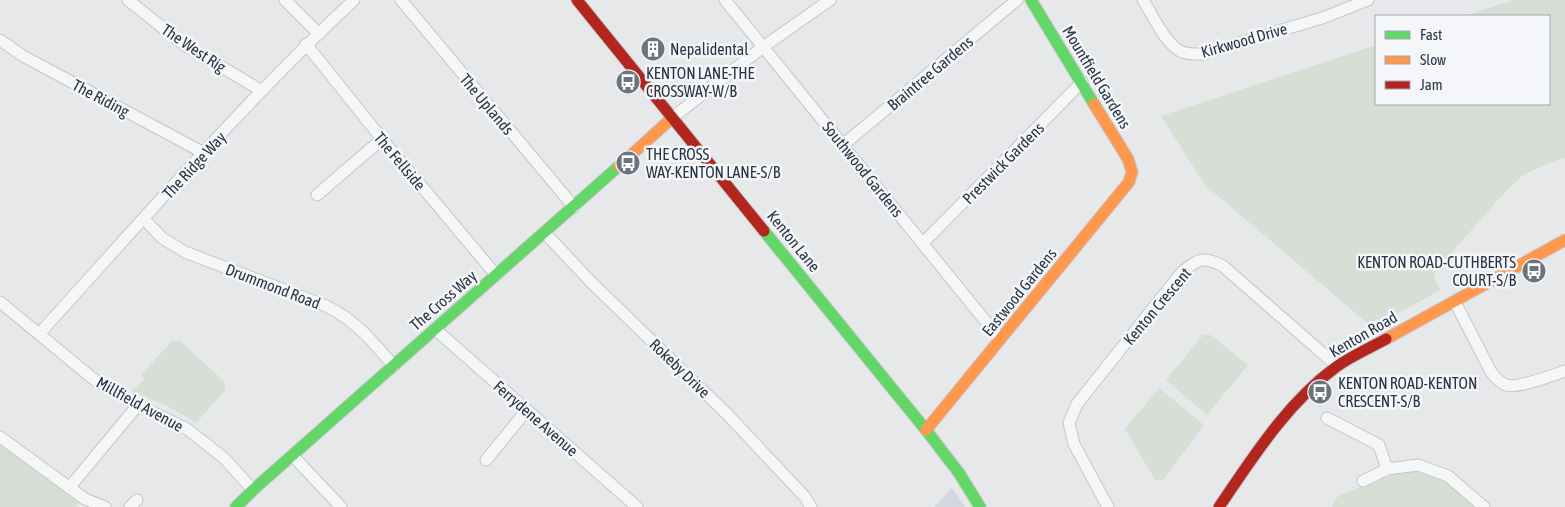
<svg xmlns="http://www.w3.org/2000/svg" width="1565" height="507" viewBox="0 0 1565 507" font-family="'Asap Condensed',sans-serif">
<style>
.built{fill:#d4d7dd}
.green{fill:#d6ded6}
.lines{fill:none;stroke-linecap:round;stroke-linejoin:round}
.street-casing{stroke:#c4c6c8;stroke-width:13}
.fast-casing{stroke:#c4c6c8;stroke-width:13}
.slow-casing{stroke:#c4c6c8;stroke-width:13}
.jam-casing{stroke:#c4c6c8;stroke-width:13}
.street{stroke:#f5f6f7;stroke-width:11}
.fast{stroke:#63d668;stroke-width:11}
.slow{stroke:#ff974d;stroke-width:11}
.jam{stroke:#b3261e;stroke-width:11}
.labels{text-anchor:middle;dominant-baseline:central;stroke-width:5;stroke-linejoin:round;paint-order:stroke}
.street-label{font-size:16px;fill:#2b3445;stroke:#f4f6f9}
.poi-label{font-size:16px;fill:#2b3445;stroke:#f4f6f9;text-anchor:start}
</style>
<rect width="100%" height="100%" fill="#e6e8ea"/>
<path class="built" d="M952,488L965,507H934Z"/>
<path class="green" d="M1514,0H1565V158L1551,162L1523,175L1505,192L1438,268L1433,277L1441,290L1372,327L1205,185L1161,116L1376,45V104H1549V16H1464Z
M1203,335H1211L1248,365L1207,415L1166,380Z
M172,341H180L225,382V390L196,423C176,409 155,400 132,392L144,379L141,375Z
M1159,388L1204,425L1162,481L1155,480L1125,429Z
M0,444L80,501L76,507H0Z
M1415,471L1444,480L1474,507H1332L1337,497C1363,487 1386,473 1415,471Z"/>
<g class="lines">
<defs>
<path id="street" d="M128,0L183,44L262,91
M285,0L318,33
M401,0L574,207
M725,0L1000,339
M1143,0C1152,14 1165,43 1180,51C1187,55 1195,54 1203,54L1325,17L1368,0
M0,40L23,56L204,153
M306,44L382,139L496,275
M672,118L763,47L830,0
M843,145L1017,0
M317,195L382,139
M144,219L162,238L185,252L326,306C358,322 370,339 394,366
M545,233L591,282L727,414L805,497L811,507
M923,243L1082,82
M0,302L96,381L138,405L187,429L224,458L253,490
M1455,302L1491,372C1495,377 1500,383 1506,385C1517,389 1553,375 1565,371
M435,329L637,507
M39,334C142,221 242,104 354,0
M1327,418L1379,445L1387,469
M0,437L85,499L105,507
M292,455L341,507
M486,460L527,410
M1363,481L1387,469L1418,465L1448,476L1484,507
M69,488L138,405
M130,507L137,500
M1108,507L1074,444L1069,423L1077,404L1182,272C1198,259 1203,256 1223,266L1337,366"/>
<path id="fast" d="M1031,0L1094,104
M764,231L926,430L959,473L980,507
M236,507L253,490L619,166"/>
<path id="slow" d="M619,166L672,118
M1386,339L1565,240
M926,430L1129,182L1132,172L1128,159L1094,104"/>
<path id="jam" d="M577,0L764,231
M1219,507C1253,457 1287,403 1336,367C1351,356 1370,348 1386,339"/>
</defs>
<use href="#street" class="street-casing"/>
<use href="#fast" class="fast-casing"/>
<use href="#slow" class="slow-casing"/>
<use href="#jam" class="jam-casing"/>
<use href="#street" class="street"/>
<use href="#fast" class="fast"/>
<use href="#slow" class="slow"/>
<use href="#jam" class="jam"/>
</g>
<defs>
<symbol id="building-disc" viewBox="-11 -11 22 22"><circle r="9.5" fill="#6c737f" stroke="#f4f6f9"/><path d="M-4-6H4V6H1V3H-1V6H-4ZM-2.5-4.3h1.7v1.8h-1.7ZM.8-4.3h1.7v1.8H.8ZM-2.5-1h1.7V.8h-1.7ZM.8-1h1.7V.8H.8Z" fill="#fff"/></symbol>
<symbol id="bus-disc" viewBox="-11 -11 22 22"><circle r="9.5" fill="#6c737f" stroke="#f4f6f9"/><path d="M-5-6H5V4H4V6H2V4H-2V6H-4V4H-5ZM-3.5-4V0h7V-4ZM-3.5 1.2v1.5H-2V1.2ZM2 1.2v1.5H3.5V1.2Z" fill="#fff"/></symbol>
</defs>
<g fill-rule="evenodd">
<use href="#building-disc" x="639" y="35" width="28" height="28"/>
<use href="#bus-disc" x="614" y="68" width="28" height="28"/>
<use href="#bus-disc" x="614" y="149" width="28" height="28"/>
<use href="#bus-disc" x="1520" y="257" width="28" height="28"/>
<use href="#bus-disc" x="1306" y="378" width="28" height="28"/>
</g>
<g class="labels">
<g class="street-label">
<text transform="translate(1244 40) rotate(-16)">Kirkwood Drive</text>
<text transform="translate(194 48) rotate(34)">The West Rig</text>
<text transform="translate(930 73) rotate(-40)">Braintree Gardens</text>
<text transform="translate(1097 77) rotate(59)">Mountfield Gardens</text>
<text transform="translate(101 98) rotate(28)">The Riding</text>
<text transform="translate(487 104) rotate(50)">The Uplands</text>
<text transform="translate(400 161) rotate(50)">The Fellside</text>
<text transform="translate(1003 163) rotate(-45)">Prestwick Gardens</text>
<text transform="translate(194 165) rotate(-47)">The Ridge Way</text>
<text transform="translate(863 169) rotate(51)">Southwood Gardens</text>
<text transform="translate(794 241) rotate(51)">Kenton Lane</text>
<text transform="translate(273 286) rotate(21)">Drummond Road</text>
<text transform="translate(1019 292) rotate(-51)">Eastwood Gardens</text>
<text transform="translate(443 300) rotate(-41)">The Cross Way</text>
<text transform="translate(1157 306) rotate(-50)">Kenton Crescent</text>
<text transform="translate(1363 334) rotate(-30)">Kenton Road</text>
<text transform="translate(680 368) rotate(44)">Rokeby Drive</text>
<text transform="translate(140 404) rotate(29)">Millfield Avenue</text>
<text transform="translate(536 418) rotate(41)">Ferrydene Avenue</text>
</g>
<g class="poi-label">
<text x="670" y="49">Nepalidental</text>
<text x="646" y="73">KENTON LANE-THE<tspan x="646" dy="18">CROSSWAY-W/B</tspan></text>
<text x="646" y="154">THE CROSS<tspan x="646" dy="18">WAY-KENTON LANE-S/B</tspan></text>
<text x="1516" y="262" text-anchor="end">KENTON ROAD-CUTHBERTS<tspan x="1516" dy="18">COURT-S/B</tspan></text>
<text x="1338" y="383">KENTON ROAD-KENTON<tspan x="1338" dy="18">CRESCENT-S/B</tspan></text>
</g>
</g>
<rect x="1375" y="15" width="175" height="90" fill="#f4f6f9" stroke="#a4a8b1"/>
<rect x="1385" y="31" width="25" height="8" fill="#63d668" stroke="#a4a8b1"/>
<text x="1420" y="40" font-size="15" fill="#2b3445">Fast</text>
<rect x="1385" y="56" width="25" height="8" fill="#ff974d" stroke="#a4a8b1"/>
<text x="1420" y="65" font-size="15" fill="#2b3445">Slow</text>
<rect x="1385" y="81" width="25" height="8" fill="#b3261e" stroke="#a4a8b1"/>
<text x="1420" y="90" font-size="15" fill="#2b3445">Jam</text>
</svg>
